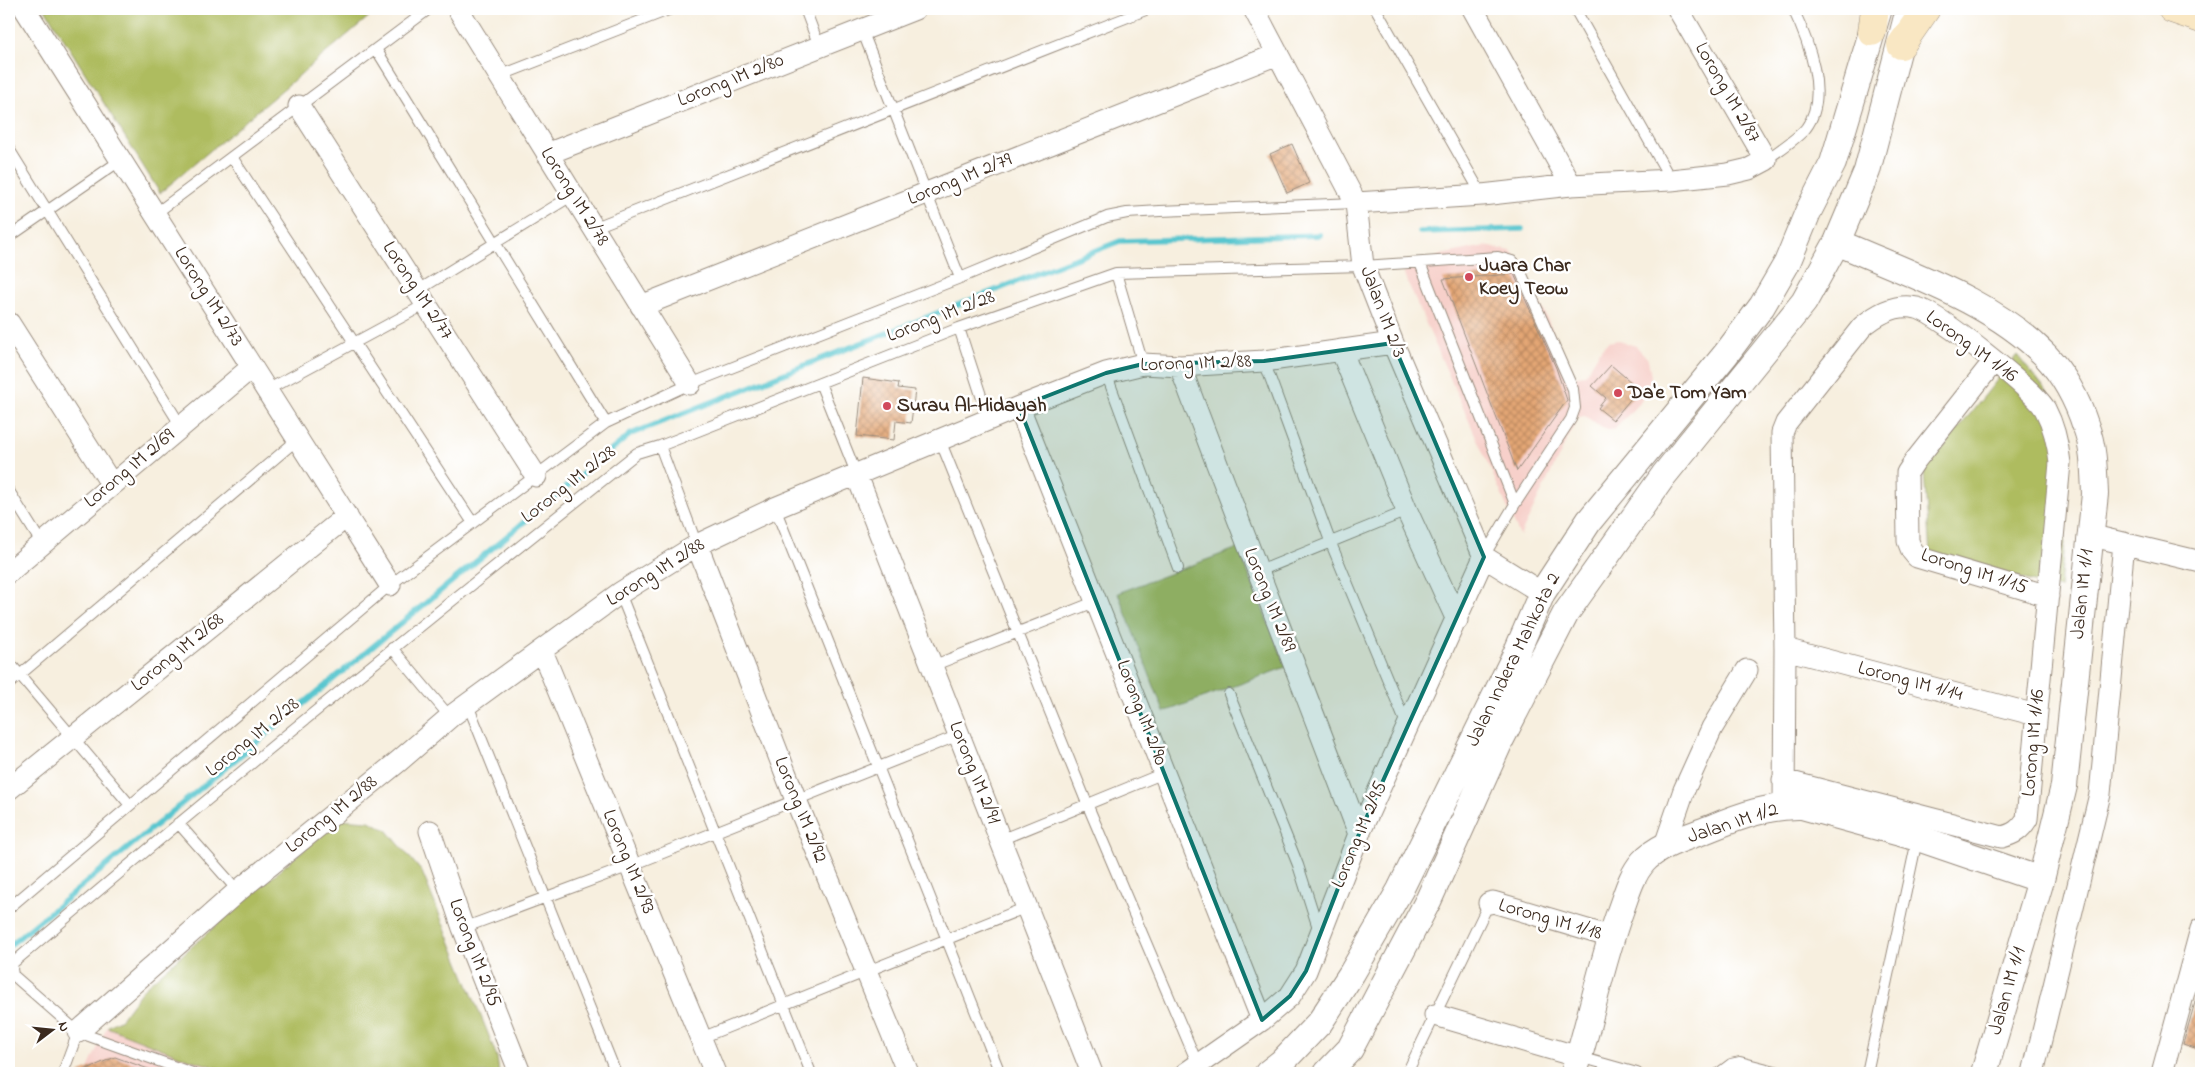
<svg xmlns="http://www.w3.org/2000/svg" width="2210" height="1082" viewBox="0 0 2210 1082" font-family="'Indie Flower',sans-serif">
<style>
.built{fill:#f7d0ca}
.green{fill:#aebc5f;stroke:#74733e}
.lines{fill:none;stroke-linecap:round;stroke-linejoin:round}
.stream{stroke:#59c6cf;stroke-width:5.5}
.building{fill:url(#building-cross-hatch)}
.service-casing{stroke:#998c7e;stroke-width:12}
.minor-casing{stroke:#998c7e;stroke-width:23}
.tertiary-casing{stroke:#998c7e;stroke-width:28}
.secondary-casing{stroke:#998c7e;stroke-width:29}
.service{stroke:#fff;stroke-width:10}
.minor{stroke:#fff;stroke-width:21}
.tertiary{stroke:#fff;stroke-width:26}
.secondary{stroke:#f9e7c3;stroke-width:28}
.marked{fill:#0f766e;fill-opacity:0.2;stroke:#0f766e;stroke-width:4;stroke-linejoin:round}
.poi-dot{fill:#d1495b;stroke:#fff;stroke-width:2}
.labels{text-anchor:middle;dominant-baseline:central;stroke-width:5;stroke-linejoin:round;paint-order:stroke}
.street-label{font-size:20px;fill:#3b2a1e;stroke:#fff}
.poi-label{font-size:20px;font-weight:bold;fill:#3b2a1e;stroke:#fff;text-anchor:start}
</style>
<defs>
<pattern id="building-cross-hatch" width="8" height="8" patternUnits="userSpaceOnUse" patternTransform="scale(1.25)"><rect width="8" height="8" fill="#e3a675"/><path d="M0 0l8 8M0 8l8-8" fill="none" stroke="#b9875f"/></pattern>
</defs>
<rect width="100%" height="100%" fill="#fff"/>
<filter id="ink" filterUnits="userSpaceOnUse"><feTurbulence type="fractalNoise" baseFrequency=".02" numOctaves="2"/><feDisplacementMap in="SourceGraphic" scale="10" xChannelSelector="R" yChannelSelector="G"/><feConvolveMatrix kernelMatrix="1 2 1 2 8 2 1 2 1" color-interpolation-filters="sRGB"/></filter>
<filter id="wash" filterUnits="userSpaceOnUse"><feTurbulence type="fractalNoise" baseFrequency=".0096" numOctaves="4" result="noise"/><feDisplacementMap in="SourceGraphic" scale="20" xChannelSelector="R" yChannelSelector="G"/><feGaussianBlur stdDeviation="1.12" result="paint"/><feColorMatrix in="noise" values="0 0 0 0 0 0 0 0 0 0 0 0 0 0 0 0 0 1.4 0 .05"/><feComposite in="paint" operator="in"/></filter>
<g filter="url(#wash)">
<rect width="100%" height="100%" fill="#f7efdf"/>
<path class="built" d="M1485,246L1511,251L1523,265L1573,377L1585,375L1601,349L1608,342L1618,340L1636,346L1648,359L1651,377L1641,401L1614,430L1602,428L1585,416L1578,417L1520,536L1403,272L1441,255Z
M107,1027L185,1058L235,1073H86Z"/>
<path class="green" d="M45,9H378L160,193Z
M2017,355L2052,398L2064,419L2068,447L2066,518L2060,589L1930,554L1924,472Z
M1238,548L1286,667L1164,712L1118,593Z
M339,819L369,821L387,830L422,872L487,1031L497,1057L499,1073H235L185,1058L107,1027L121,1019L144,988Z"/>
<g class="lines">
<path class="stream" d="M1420,232L1522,229
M9,946L631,434L1120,241L1320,235"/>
</g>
<g id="blocks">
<path class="building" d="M1292,144L1309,183L1287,193L1270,154Z
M1514,274L1556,368L1567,400L1517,471L1443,279Z
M1611,365L1639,389L1613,420L1598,408L1606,398L1592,386Z
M863,378L899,383L898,388L915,390L911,423L896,421L894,440L857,436Z
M2198,992H2201V1050L2183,1044Z
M115,1057L154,1071V1073H78Z"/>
</g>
</g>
<g filter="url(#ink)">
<use href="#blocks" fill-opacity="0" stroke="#998c7e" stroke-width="1"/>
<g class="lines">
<defs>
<path id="service" d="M805,9L819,46
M1376,9L1482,195
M1575,9L1671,180
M862,30L960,278
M376,49L606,423
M499,76L671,9
M9,149L181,426
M232,157L473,523
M1766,160C1779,150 1796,140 1806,128C1830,97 1808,40 1793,9
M155,214L429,9
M593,228L1148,9
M9,237L121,160
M1420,263L1515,504
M1116,273L1143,364
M417,291L573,195
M959,328L989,420
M1264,361L1330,541L1407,726
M1106,373L1178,568
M820,383L856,473
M267,390L426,304
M940,440L1088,806L1198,1065
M660,446L697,545
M9,491L42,544
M775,508L1000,1073
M1257,572L1407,511
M620,593L811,1073
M392,648L450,717
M9,662L130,805
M932,666L1097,601
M9,684L298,439
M1229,694L1298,865L1319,931
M468,705L616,1073
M178,823L238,891
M1000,840L1164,773
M9,908L390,585L606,423L690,384L960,278L1107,217L1127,213L1160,211L1356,203
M463,928L630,866L959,735
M701,1038L1027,907
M1580,1057L1637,1073
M63,1073L78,1032
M192,1073L78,1032L13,975L12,969L13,963C218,788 427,620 637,453L660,446L959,328L1116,273L1363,266L1498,257L1512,261L1519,268L1573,389L1575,408L1571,419L1515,504L1484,556
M1407,1073L1489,903
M1719,1073L1731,1064L1740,1062L1783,1073
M1867,1073L1917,840"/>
<path id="minor" d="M25,9L390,585
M458,9L690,384
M1254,9L1356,203L1363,266L1393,343L1484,557L1542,593
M1473,9L1571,185
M299,106L536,476
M547,154L915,9
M1356,203L1482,195L1571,185L1671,180L1728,174L1749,169L1766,160L1678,9
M641,306L1278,54
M9,323L112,485
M1341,350L1407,511L1457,620
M1994,361L1915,461L1907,473L1908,541L1912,551L1917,557L2048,596
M1180,366C1238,522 1300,677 1359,834
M1019,407L1262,1020
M856,473L1092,1073
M2089,535L2201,562
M697,545L796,800L908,1073
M9,572L252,367
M1785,649L2036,715
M542,651L715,1073
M1783,780L2002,837C2014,834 2020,830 2027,819L2060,463C2058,444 2054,426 2045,409C2033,389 1939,314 1917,308C1896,303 1877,314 1862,327L1786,423L1782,433L1785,649L1784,806
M9,789L347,516
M430,831L463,928L520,1073
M1664,848L1684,790L1712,728L1747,670
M1489,903L1493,902L1611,937
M1435,1015L1579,1057
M78,1032L238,891L399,761L450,717L620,593L697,545L775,508L1019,407L1106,373L1143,364L1180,366L1264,361L1393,343
M1186,1073L1262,1020L1290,996L1306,971L1359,834L1484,557
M2033,1073L2100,794L2124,543
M2162,1073L2201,929"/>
<path id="tertiary" d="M1837,242C1906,273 1991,300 2045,355C2064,375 2078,402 2086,427C2094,448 2094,472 2095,494L2064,786L2041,880L1984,1073
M1268,1073L1282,1062L1320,1022L1352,973L1400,890L1515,656L1542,593L1589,521L1726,354L1762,306L1787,263L1808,212L1833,163L1878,12
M1327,1073L1350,1049L1429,899L1501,739L1566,613L1664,475L1804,302L1837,242L1867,171L1909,9
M1574,1073C1591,1019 1601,963 1621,909C1627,893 1631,876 1643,862C1659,844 1689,837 1711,828C1740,816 1770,805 1802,806L1918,838L2041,880"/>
<path id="secondary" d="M2172,9L2201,19
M1872,32L1875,9
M1901,45L1926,9"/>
</defs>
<use href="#service" class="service-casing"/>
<use href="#minor" class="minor-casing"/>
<use href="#tertiary" class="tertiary-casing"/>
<use href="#secondary" class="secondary-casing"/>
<use href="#service" class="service"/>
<use href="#minor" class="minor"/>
<use href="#tertiary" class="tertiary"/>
<use href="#secondary" class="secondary"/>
</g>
</g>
<path class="marked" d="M1393,343L1484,557L1359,834L1306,971L1290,996L1262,1020L1019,407L1106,373L1143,364L1264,361Z"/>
<g class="poi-dot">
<circle cx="1469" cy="277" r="5"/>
<circle cx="1618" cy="393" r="5"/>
<circle cx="887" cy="406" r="5"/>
</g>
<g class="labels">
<g class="street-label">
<text transform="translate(731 81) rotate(-22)">Lorong IM 2/80</text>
<text transform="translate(1727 93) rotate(60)">Lorong IM 2/87</text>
<text transform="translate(960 180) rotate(-22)">Lorong IM 2/79</text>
<text transform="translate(574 197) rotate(58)">Lorong IM 2/78</text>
<text transform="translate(417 291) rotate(57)">Lorong IM 2/77</text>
<text transform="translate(208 297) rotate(58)">Lorong IM 2/73</text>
<text transform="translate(1382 312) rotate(69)">Jalan IM 2/3</text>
<text transform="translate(941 317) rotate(-21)">Lorong IM 2/28</text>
<text transform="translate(1971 347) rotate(36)">Lorong IM 1/16</text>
<text transform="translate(1196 364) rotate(-2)">Lorong IM 2/88</text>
<text transform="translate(130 469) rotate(-40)">Lorong IM 2/69</text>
<text transform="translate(569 485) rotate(-38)">Lorong IM 2/28</text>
<text transform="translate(1974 572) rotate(18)">Lorong IM 1/15</text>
<text transform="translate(656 573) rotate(-32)">Lorong IM 2/88</text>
<text transform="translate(2083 594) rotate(-84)">Jalan IM 1/1</text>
<text transform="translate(1269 600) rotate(68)">Lorong IM 2/89</text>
<text transform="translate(178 653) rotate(-39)">Lorong IM 2/68</text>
<text transform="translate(1514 660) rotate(-64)">Jalan Indera Mahkota 2</text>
<text transform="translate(1910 682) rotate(15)">Lorong IM 1/14</text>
<text transform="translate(1141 713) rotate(69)">Lorong IM 2/90</text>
<text transform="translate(253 738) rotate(-39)">Lorong IM 2/28</text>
<text transform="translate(2034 743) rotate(-85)">Lorong IM 1/16</text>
<text transform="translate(974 773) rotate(68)">Lorong IM 2/91</text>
<text transform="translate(800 810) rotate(68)">Lorong IM 2/92</text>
<text transform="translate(332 815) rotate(-39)">Lorong IM 2/88</text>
<text transform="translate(1733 824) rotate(-18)">Jalan IM 1/2</text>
<text transform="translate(1360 835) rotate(-67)">Lorong IM 2/95</text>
<text transform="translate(628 862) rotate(68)">Lorong IM 2/93</text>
<text transform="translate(1550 920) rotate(16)">Lorong IM 1/18</text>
<text transform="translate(474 953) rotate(69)">Lorong IM 2/95</text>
<text transform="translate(2008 991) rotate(-74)">Jalan IM 1/1</text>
</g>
<g class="poi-label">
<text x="1479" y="266">Juara Char<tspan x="1479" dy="23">Koey Teow</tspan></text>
<text x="1628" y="393">Da'e Tom Yam</text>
<text x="897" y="406">Surau Al-Hidayah</text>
</g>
</g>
<rect width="2210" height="1082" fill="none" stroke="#fff" stroke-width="30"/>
<g transform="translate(52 1030) rotate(74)" stroke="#ffffff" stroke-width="4" paint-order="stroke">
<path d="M0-4L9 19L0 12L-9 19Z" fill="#3b2a1e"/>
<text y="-8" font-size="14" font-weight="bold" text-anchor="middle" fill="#3b2a1e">N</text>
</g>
</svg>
